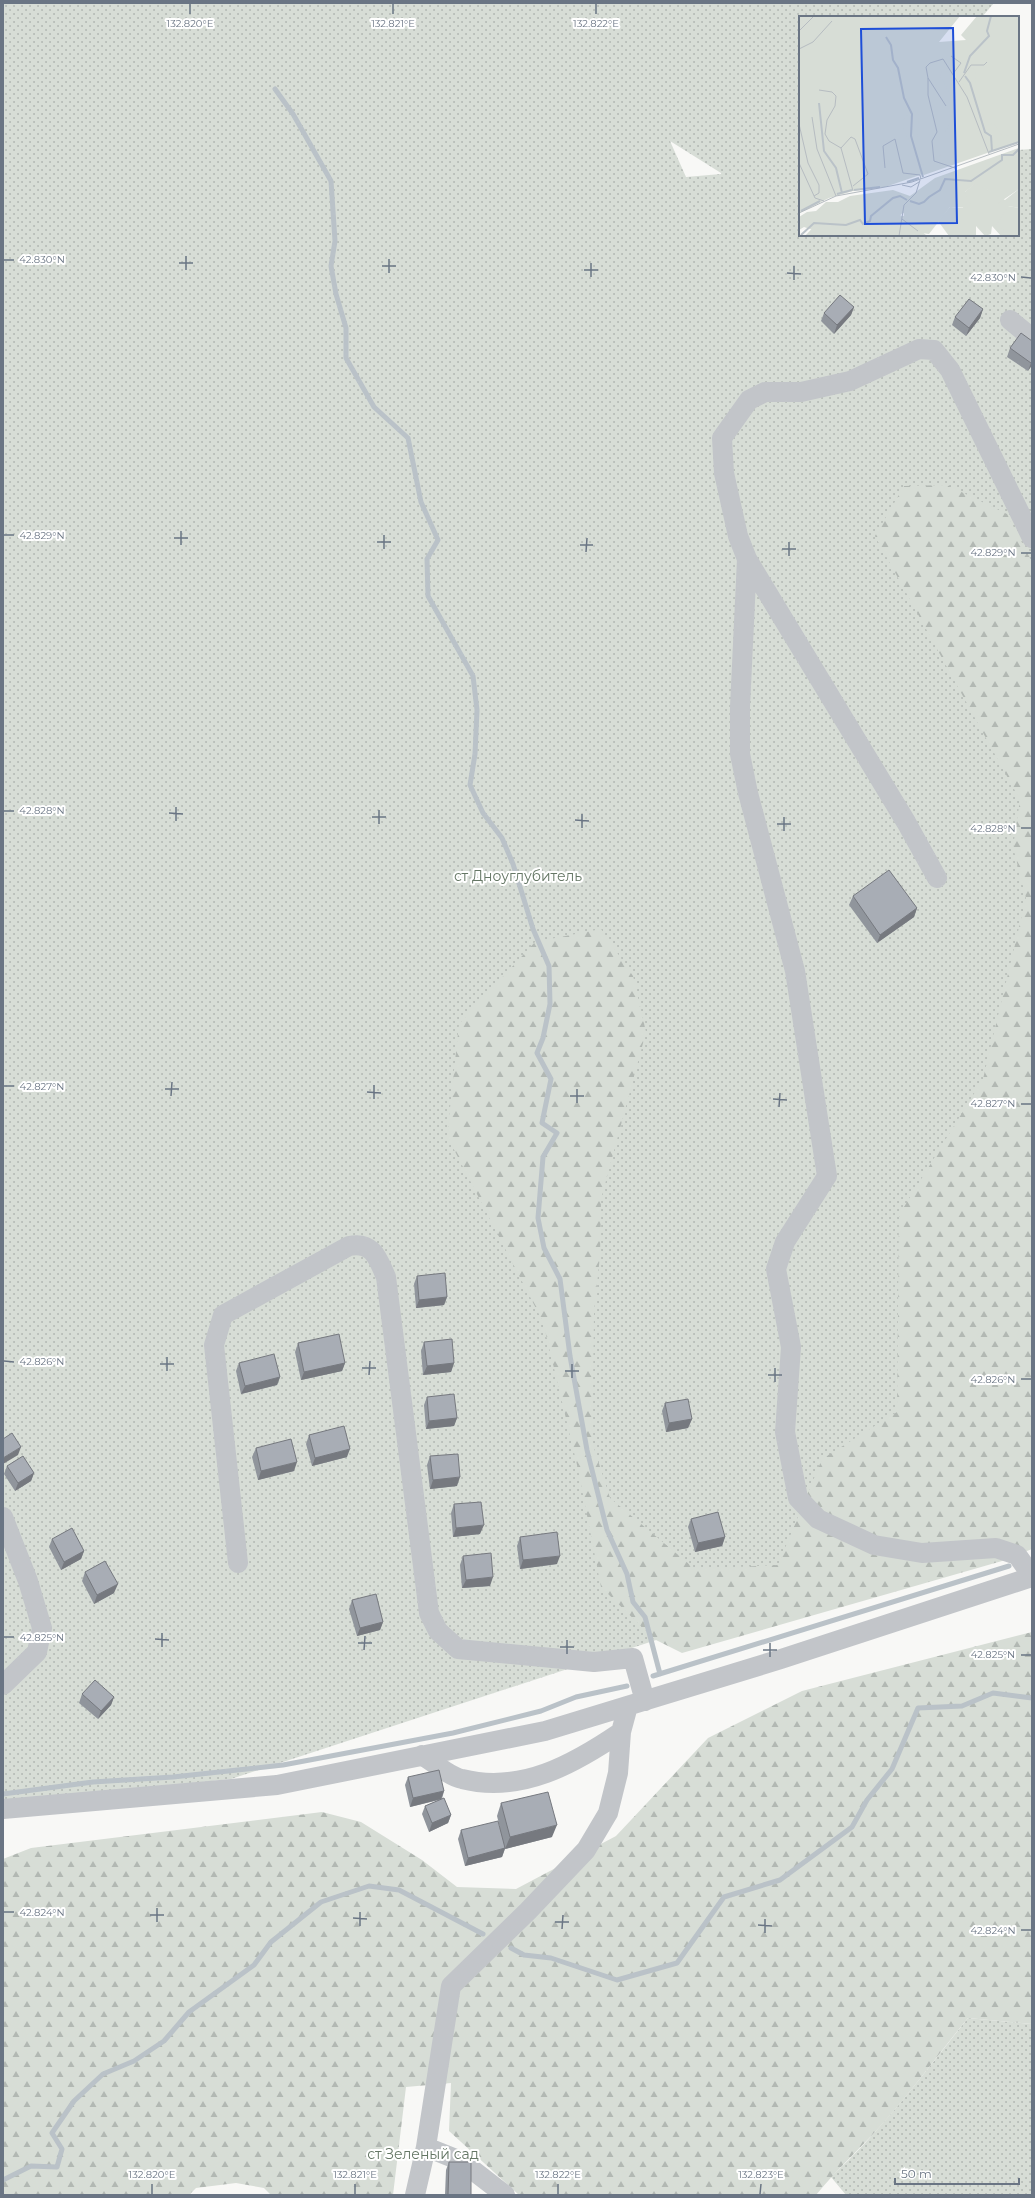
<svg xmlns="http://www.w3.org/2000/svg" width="1035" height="2198" viewBox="0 0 1035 2198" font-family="Montserrat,sans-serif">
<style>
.grass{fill:url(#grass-dots);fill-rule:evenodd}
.forest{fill:url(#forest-firs)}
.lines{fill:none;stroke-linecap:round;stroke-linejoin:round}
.stream{stroke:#bac2c8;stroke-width:5}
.minor{stroke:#c2c5c9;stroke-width:20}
.wall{fill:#90959c}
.shaded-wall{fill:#76797f}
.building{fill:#a8adb5;stroke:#76797f}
.ticks{fill:none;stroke:#6a7584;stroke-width:1.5}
.labels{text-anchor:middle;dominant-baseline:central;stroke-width:4;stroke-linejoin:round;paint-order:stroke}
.park-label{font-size:14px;fill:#657765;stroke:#fff}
.inset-river{fill:none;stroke:#bac2c8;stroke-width:2}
.inset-road{fill:none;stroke:#b6bcc1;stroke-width:1}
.view{fill:#1d4ed8;fill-opacity:0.15;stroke:#1d4ed8;stroke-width:2}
.inset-edge{fill:none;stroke:#6a7584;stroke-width:2}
.ticks-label{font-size:10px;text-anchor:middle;fill:#6a7584;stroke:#fff;stroke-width:4;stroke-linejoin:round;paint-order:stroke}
</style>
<defs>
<pattern id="grass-dots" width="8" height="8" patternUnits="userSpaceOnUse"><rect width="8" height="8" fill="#d7ddd6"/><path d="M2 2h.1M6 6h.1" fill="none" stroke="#b2b8b3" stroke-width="1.8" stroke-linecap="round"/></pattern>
<pattern id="forest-firs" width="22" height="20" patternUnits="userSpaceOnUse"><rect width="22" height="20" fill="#d7ddd6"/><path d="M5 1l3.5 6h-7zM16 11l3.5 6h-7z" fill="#b2b8b3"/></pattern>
</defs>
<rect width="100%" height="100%" fill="#f8f8f6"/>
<path class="grass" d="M3,3H994L982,17H800V235H1018V150L1032,149V1517L231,1779L3,1803ZM670,141L721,173V174L686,177Z
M968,2018L1032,2024V2195H846L831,2177C883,2129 924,2073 968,2018Z"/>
<path class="forest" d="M947,485L1007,514L1032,562V1549L1002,1561L682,1653L654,1639L601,1587L578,1469L543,1322L447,1136L459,1024L535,942L601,929L633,976L646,1032L601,1199L600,1256L594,1311L592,1442L610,1498L695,1569L778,1565L822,1459L897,1412L899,1215L983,1079L1026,898L1013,847L1020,800L875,536L904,486Z
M1032,1632V2024L968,2018C940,2052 914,2088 885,2121C863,2146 837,2169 816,2195H519L449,2131L451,2083L406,2087L393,2195H271L264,2188L236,2183L196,2188L189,2195H3V1859L31,1848L322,1812L361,1822L422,1860L457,1887L516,1889L616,1836L708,1738L802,1691Z"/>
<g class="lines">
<path class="stream" d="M275,89L293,114L331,181L335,241L331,266L336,294L346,328V358L374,407L408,438L421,502L438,540L427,559L428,596L473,676L477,710L475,754L470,785L483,813L502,838L513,864L533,929L549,966L550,1004L543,1038L537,1053L551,1079L542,1123L557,1133L543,1157L538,1218L544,1248L560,1279L570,1356L587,1450L607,1530L627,1574L633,1602L645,1617L660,1674
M653,1676L1009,1566
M3,1794L93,1782L173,1777L283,1765L453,1733L541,1711L576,1697L627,1686
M511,1948L524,1955L551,1958L617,1980L677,1963L724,1897L780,1880L852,1827L867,1800L892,1769L918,1708L962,1706L993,1693L1032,1698
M3,2180L31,2166L57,2167L62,2149L52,2133L74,2101L103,2074L134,2061L164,2041L189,2012L254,1965L271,1942L321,1902L369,1886L399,1890L483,1934"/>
<path class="minor" d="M1010,320L1032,338
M747,559L740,707V754L748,793L795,971L827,1176L785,1242L776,1269L791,1347L785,1432L798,1498L818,1519L874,1545L922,1553L996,1548L1017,1555L1032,1576
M937,878L906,822L747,559L738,536L724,473L722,438L749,400L765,392H801L850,381L919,349L934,350L950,370L1032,538
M3,1517L28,1581L42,1628L37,1652L3,1685
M238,1563L214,1345L223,1315L349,1246C373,1241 378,1259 386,1277L429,1613L438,1631L458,1649L594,1662L633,1658L645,1701
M422,1755C433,1762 450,1777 462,1779C521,1794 574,1764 621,1732
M3,1809L277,1785L545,1731L781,1659L1032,1577
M426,2147L461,2161L505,2195
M415,2195L426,2147L451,1986L528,1911L586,1850L608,1813L618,1773L621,1732L628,1706"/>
</g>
<path class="wall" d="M854,307L851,315L834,334L821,321L824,313Z
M983,309L980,318L966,336L952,325L955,317Z
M1032,341V365L1028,371L1007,357L1010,348Z
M853,896L917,908L914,917L877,943L849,905Z
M417,1276L447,1297L444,1305L416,1308L414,1284Z
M424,1342L454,1363L451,1372L423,1375L421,1351Z
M298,1343L345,1363L342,1371L301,1380L295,1352Z
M239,1363L280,1377L277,1385L241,1394L236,1371Z
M427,1397L457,1418L454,1426L426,1429L424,1405Z
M665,1403L692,1419L688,1428L666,1432L662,1411Z
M309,1435L347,1457L312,1466L306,1444Z
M256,1448L294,1471L258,1480L252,1457Z
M430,1456L457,1486L430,1489L427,1465Z
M7,1466L34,1473L31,1481L15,1491L4,1474Z
M454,1504L480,1534L453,1537L451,1513Z
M691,1519L725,1537L722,1546L695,1552L688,1527Z
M520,1537L557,1564L520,1569L517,1546Z
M52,1539L84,1551L81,1559L61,1570L49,1547Z
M463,1556L490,1586L462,1588L460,1565Z
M85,1572L114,1593L94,1604L82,1581Z
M352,1600L383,1622L380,1630L357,1636L349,1609Z
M82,1694L114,1697L111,1705L98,1719L79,1703Z
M408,1777L444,1791L442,1799L451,1815L448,1823L429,1832L422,1814L425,1806L439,1800L410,1807L405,1785Z
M501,1803L552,1837L505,1849L502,1857L465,1866L458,1839L461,1830L500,1828L497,1816Z
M449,2162L471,2195H445L446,2170Z"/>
<path class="shaded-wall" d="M854,307L851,315L834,334L837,325Z
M983,309L980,318L966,336L969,328Z
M1032,361V365L1028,371L1031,363Z
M917,908L914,917L877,943L880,935Z
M447,1297L444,1305L416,1308L419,1300Z
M345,1363L342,1371L301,1380L304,1372Z
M454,1363L451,1372L423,1375L427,1366Z
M280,1377L277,1385L241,1394L245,1386Z
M457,1418L454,1426L426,1429L429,1421Z
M692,1419L688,1428L666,1432L669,1423Z
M21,1447L18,1455L3,1464V1458Z
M350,1449L347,1457L312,1466L315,1458Z
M297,1462L294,1471L258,1480L261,1471Z
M34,1473L31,1481L15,1491L18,1483Z
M460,1477L457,1486L430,1489L433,1480Z
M484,1525L480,1534L453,1537L456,1528Z
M725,1537L722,1546L695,1552L698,1543Z
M84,1551L81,1559L61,1570L64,1562Z
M560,1556L557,1564L520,1569L523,1560Z
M493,1577L490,1586L462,1588L466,1580Z
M118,1584L114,1593L94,1604L97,1595Z
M383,1622L380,1630L357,1636L360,1628Z
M114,1697L111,1705L98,1719L101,1711Z
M444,1791L441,1799L410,1807L413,1798Z
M451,1815L448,1823L429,1832L432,1823Z
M557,1825L552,1837L505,1849L510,1837Z
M505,1848L502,1857L465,1866L468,1858Z"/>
<path class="building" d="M840,295L854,307L837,325L824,313Z
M969,299L983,309L969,328L955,317Z
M1021,333L1032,341V361L1031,363L1010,348Z
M889,870L917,908L880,935L853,896Z
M445,1273L447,1297L419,1300L417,1276Z
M339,1334L345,1363L304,1372L298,1343Z
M452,1339L454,1363L427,1366L424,1342Z
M274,1354L280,1377L245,1386L239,1363Z
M454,1394L457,1418L429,1421L427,1397Z
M688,1399L692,1419L669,1423L665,1403Z
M344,1426L350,1449L315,1458L309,1435Z
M12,1433L21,1447L3,1458V1439Z
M291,1439L297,1462L261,1471L256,1448Z
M458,1454L460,1477L433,1480L430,1456Z
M23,1456L34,1473L18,1483L7,1466Z
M481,1502L484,1525L456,1528L454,1504Z
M718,1512L725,1537L698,1543L691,1519Z
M72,1528L84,1551L64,1562L52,1539Z
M557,1532L560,1556L523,1560L520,1537Z
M491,1553L493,1577L466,1580L463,1556Z
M105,1561L118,1584L97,1595L85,1572Z
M376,1594L383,1622L360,1628L352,1600Z
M95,1680L114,1697L101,1711L82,1694Z
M439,1770L444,1791L413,1798L408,1777Z
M548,1792L557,1825L510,1837L501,1803Z
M444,1798L451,1815L432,1823L425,1806Z
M498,1821L505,1848L468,1858L461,1830Z
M449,2162H471V2195H448Z"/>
<path class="ticks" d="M190,14V4M393,14V4M596,14V4M4,260H14M179,263H193M382,266H396M186,270V256M584,270H598M389,273V259M787,273L801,274M591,277V263M1021,277L1031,278M794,280V266M4,535H14M174,538H188M377,542H391M181,545V531M580,545H593M384,549V535M782,549H796M586,552L587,538M1021,553H1031M789,556V542M4,811H14M169,813L183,814M372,817H386M575,820L589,821M176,821V807M379,824V810M777,824H791M582,828V814M1021,828H1031M784,831V817M4,1086H14M165,1089H179M367,1092L381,1093M171,1096L172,1082M570,1096H584M374,1099V1085M773,1099L787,1100M577,1103V1089M1021,1104H1031M779,1107L780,1093M4,1361L14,1362M160,1364H174M362,1368H376M167,1371V1357M565,1371H579M369,1375L370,1361M768,1375H782M572,1378V1364M1021,1379H1031M775,1382V1368M4,1637H14M155,1639L169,1640M358,1643H372M162,1647V1633M560,1647H574M364,1650L365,1636M763,1650H777M567,1654V1640M1021,1655H1031M770,1657V1643M4,1912H14M150,1915H164M353,1918L367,1919M157,1922V1908M555,1922H569M758,1925L772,1926M360,1926V1912M562,1929L563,1915M1021,1930H1031M765,1933V1919M152,2194V2184M355,2194V2184M558,2194V2184M760,2194L761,2184"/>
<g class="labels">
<g class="park-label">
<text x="518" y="876">ст Дноуглубитель</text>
<text x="423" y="2154">ст Зеленый сад</text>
</g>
</g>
<g transform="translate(799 16)">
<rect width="220" height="220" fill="#f8f8f6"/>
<path d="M0,0H161L140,26L167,24L162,19L178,0H220V125L86,171L54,175L30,182L0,197ZM177,166L206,184L220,173V192L209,190L217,211L220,212V220H202L193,210L192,218L186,220L177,210V220H150L139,205L151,191L164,192L166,176ZM106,200L128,220H6L22,203Z" fill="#d7ddd6"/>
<path d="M172,52L177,54L176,65L181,82L178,88L186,110L195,107L203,120L220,118V126L125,159L118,153L113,130L104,113L105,103L111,96L117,95L120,99L117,140L126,151H134L138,142L144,137V120L151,107L155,91L154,83L141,60L143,55H147L153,57L164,76L181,118L164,68L163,58ZM220,132V173L198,188L192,176L177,167L166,176L173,192L151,191L130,218L123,217L105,202V197L102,198L100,209L95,213L87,207L78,214L72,210L65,214L57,210L48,213L22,209L17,215L5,211L0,214V201L8,196L17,195L27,186H39L51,180L94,174L111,180L136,162ZM209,190L220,192V212L210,217L197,210Z" fill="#d7ddd6"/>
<path class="inset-river" d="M87,21L92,29L94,44L99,52L105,82L113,98L112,120L124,161M165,57L171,40L190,20L188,15L192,0M166,60L171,67L186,116L192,120L193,135M20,87L25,135L37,152L43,177M190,136L220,126M108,166L120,162M55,174L81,171M38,178L53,174M111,185L120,188L125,186L130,181L141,174L146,163L172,165L203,144V139H214L220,133M2,195L21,185M2,219L15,207L47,209L61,204L64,208L71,205L72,200L94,182L101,180L108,184"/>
<path class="inset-road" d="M0,15L15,0M0,33L14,26L33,5M152,40L162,47L154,58M129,62V79L138,116L133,125L135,145L156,152M160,66L172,49H185L188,46M20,74L33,76L37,80L36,90L28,104L26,118L30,125L42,132L54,175M147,90L129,62L127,51L131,47L144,43L168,81L190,138M13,101L18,133L37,180M0,108L9,147L20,169V177L15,180M42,132L52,121L56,123L69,158L54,170M0,147L16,182L25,185M86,152L84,130L96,123L104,157L121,159L122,163M103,169L112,171L120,166M0,197L37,180L113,166L220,128M103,203L119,215M100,220L105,189L117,177L121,164"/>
<path class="view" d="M154,12L158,207L66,208L62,13Z"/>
<rect width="220" height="220" class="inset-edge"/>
</g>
<g class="ticks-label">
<text x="190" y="27">132.820°E</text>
<text x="393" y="27">132.821°E</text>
<text x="596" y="27">132.822°E</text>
<text x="42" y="263">42.830°N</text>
<text x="993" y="281">42.830°N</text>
<text x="42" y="539">42.829°N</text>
<text x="993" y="556">42.829°N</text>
<text x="42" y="814">42.828°N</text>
<text x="993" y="832">42.828°N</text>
<text x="42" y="1090">42.827°N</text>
<text x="993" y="1107">42.827°N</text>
<text x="42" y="1365">42.826°N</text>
<text x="993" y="1383">42.826°N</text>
<text x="42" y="1641">42.825°N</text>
<text x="993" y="1658">42.825°N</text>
<text x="42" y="1916">42.824°N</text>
<text x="993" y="1934">42.824°N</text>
<text x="152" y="2178">132.820°E</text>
<text x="355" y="2178">132.821°E</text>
<text x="558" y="2178">132.822°E</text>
<text x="761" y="2178">132.823°E</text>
</g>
<rect width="1035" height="2198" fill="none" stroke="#6a7584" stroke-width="8"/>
<path d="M895 2178v6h124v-6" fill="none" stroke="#6a7584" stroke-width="2"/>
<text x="901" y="2178" font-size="12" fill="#6a7584" stroke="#ffffff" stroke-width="3" paint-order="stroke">50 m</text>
</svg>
